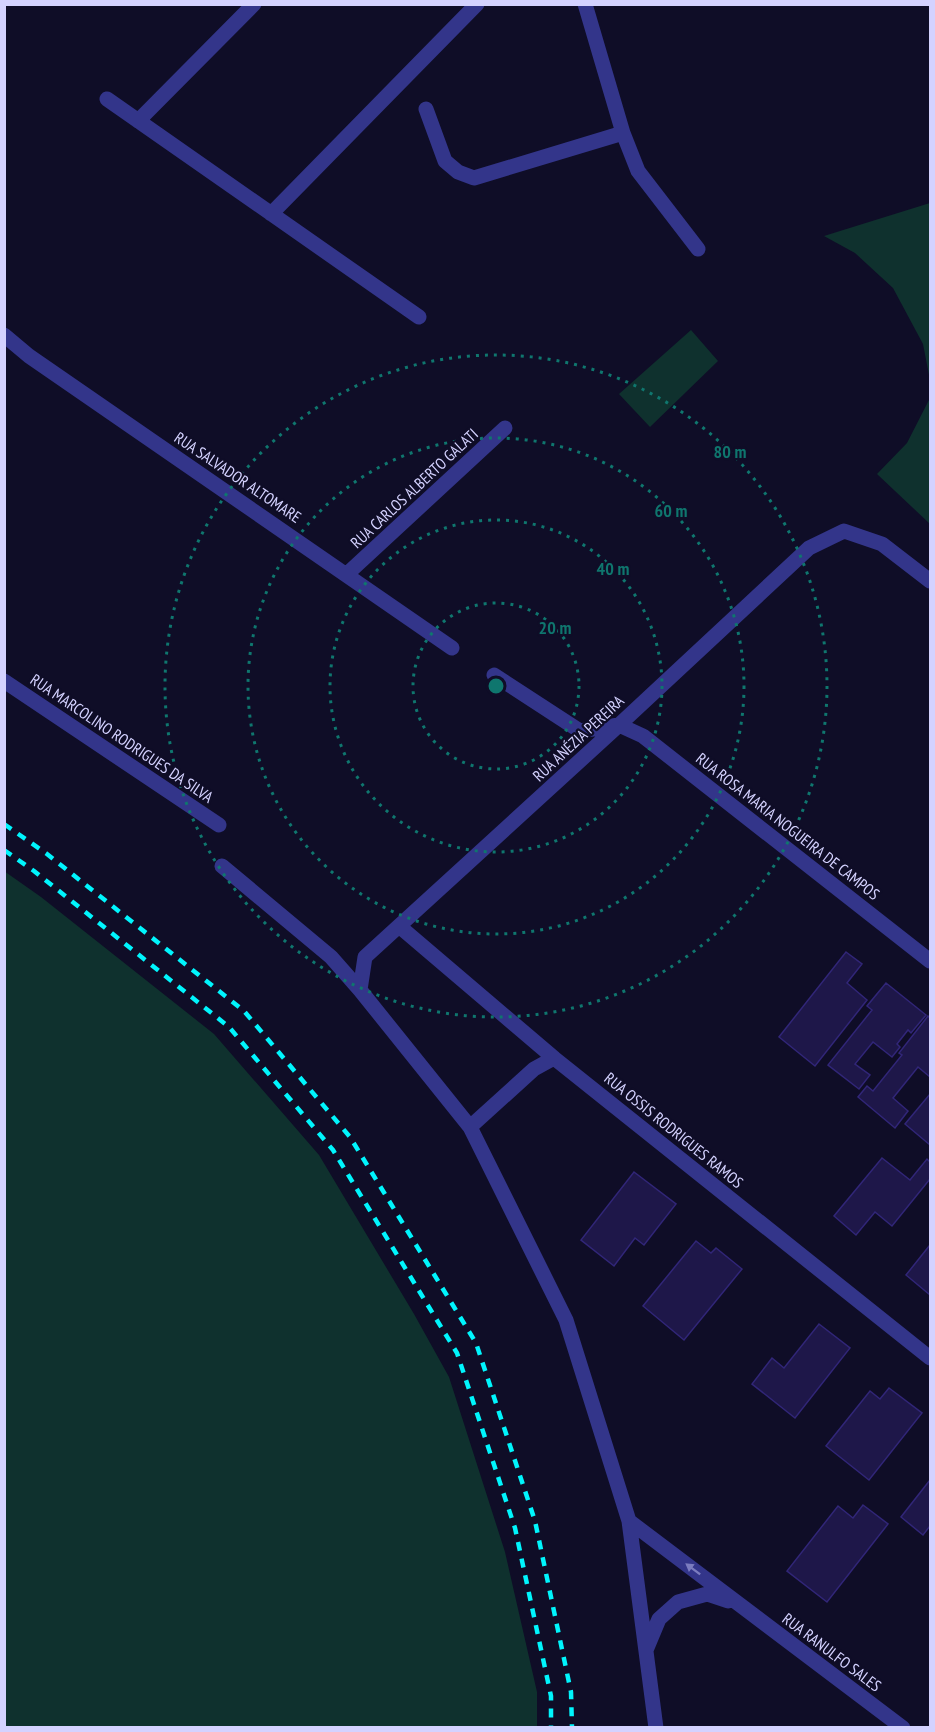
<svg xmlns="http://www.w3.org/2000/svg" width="935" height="1732" viewBox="0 0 935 1732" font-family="'PT Sans Narrow',sans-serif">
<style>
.green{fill:#0f312e}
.building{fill:#1e1749;stroke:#312678;stroke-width:1.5}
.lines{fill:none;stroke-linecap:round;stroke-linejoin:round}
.street{stroke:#33358a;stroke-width:15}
.rail{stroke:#00f5fd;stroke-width:4.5;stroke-dasharray:9 8;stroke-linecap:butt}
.oneway{fill:#7b7cbf}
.ring{fill:none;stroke:#0f766e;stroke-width:3;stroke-dasharray:3 6}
.labels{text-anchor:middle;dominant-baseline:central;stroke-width:4.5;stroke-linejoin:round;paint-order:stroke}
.street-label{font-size:16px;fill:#d4d2ff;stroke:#0f0d27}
.centre{fill:#0f766e;stroke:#0f0d27;stroke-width:3}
.ring-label{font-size:18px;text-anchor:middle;font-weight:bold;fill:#0f766e;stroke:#0f0d27;stroke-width:4.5;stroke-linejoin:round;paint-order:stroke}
</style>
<rect width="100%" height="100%" fill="#0f0d27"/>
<path class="green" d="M930,203V380L923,344L893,288L855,253L824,236Z
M691,330L718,361L650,427L619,394Z
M930,398V524L877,474L907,443Z
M4,871L41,897L214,1034L319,1155L414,1314L449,1377L505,1552L537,1692V1727H5Z"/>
<path class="building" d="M846,952L862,964L847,983L867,1000L815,1066L779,1037Z
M886,983L926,1015L911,1033L908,1030L897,1044L900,1047L892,1057L873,1042L855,1064L870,1075L859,1089L828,1065L872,1010L867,1006Z
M928,1016L930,1018V1077L918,1067L893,1098L908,1111L895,1128L858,1097L867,1086L873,1091L902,1055L899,1053Z
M930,1094V1145L905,1124Z
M882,1158L910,1180L927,1159L930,1162V1179L892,1226L875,1212L856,1235L834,1216Z
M634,1172L676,1204L644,1245L635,1238L614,1266L581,1240Z
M696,1241L711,1253L716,1248L742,1269L684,1340L643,1306Z
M930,1245V1295L906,1275Z
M819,1324L850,1348L795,1418L752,1384L772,1358L784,1368Z
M889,1388L922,1413L869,1480L826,1446L870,1391L880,1399Z
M930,1480V1526L923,1535L901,1517Z
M863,1505L888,1524L827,1602L787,1571L838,1506L853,1518Z"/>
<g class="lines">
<path class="street" d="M585,4L623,133L638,171L698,249
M107,99L419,317
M426,109L445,161L458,172L474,178L623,133
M138,121L254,4
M271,214L477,4
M4,335L29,356L452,648
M347,574L505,428
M494,675L580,731L619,725L643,736L930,961
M4,681L219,825
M222,866L331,957L360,990L470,1127L566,1320L629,1521L656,1728
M399,926L554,1058L930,1358
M360,990L365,957L619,725L809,548L844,531L882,544L930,581
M470,1127L534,1069L554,1058
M629,1521L903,1728
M646,1650L659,1619L678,1602L707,1594L728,1601"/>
<path class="rail" d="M4,824L47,854L244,1011L350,1137L476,1343L535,1521L571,1692L572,1728
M4,850L34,871L229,1027L333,1150L457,1353L515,1528L551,1696V1728"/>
</g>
<defs><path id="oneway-solid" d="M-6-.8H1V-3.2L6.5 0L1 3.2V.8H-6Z" transform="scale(1.5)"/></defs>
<use class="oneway" href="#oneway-solid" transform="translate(693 1569) rotate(-143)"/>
<g class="ring">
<circle cx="496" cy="686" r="83"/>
<circle cx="496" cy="686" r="166"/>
<circle cx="496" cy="686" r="248"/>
<circle cx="496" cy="686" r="331"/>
</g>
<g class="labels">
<g class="street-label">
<text transform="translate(238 477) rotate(34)">RUA SALVADOR ALTOMARE</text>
<text transform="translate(414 488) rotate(-43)">RUA CARLOS ALBERTO GALATI</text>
<text transform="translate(122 738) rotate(34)">RUA MARCOLINO RODRIGUES DA SILVA</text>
<text transform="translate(578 738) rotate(-43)">RUA ANÉZIA PEREIRA</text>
<text transform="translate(788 826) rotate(38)">RUA ROSA MARIA NOGUEIRA DE CAMPOS</text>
<text transform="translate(674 1130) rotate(39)">RUA OSSIS RODRIGUES RAMOS</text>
<text transform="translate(832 1652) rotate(37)">RUA RANULFO SALES</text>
</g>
</g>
<circle cx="496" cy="686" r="9" class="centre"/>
<g class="ring-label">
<text x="730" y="458">80 m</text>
<text x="671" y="517">60 m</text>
<text x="613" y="575">40 m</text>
<text x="555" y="634">20 m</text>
</g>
<rect width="935" height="1732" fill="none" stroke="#d4d2ff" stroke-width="12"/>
</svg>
